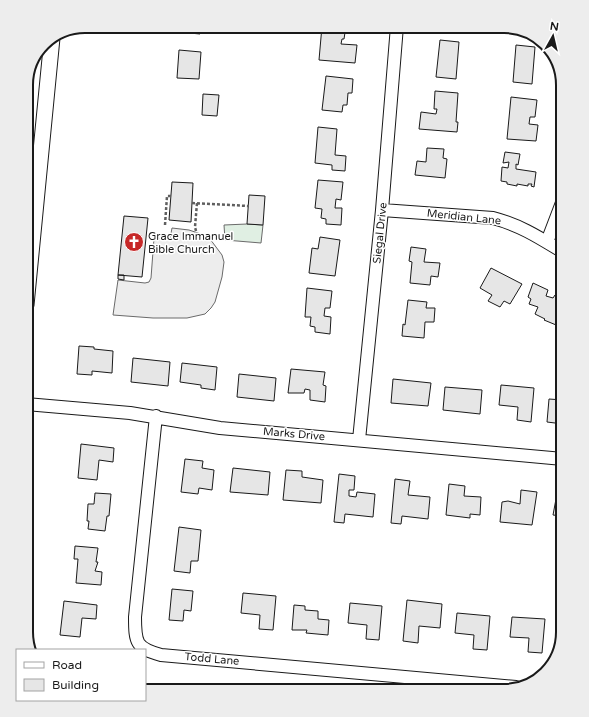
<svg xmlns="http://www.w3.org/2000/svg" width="589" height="717" viewBox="0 0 589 717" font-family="'Varela Round',sans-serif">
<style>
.green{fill:#e0efe3;stroke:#6a6a6a}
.parking{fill:#ededed;stroke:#6a6a6a}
.building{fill:#e6e6e6;stroke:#1a1a1a}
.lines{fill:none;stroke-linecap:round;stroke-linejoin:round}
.minor-casing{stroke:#1a1a1a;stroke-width:14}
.tertiary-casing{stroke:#1a1a1a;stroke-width:17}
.path{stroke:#5f5f5f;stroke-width:2.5;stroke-dasharray:3 2;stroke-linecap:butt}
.minor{stroke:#fff;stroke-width:12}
.tertiary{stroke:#fff;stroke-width:15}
.labels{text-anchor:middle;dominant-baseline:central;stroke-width:3;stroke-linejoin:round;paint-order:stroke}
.street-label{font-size:11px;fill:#1a1a1a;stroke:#fff}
.poi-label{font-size:11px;fill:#1a1a1a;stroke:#fff;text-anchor:start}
.rim{fill:none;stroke:#1a1a1a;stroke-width:2}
</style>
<rect width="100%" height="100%" fill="#fff"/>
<path class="green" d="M247,224L263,225L261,243L225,240L224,225Z"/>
<path class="parking" d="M172,228L189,230L204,235L210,239L222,255L224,262L222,277L215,302L211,308L205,314L187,318H153L113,315L118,280L145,283L149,282L151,278L154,238L170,239Z"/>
<path class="building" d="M179,26H201L200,34L179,32Z
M322,26H346L344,39H342L341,44L357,45L355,63L319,60Z
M438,26H457V29L438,27Z
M440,40L459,42L456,79L436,77Z
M516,45L535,47L532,84L513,82Z
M179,50L201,52L199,79L177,78Z
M326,76L353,79L352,93H348L347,105H343L342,112L322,110Z
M435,91L458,93L456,122H458L457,132L419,129L421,112L436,114L437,109H434Z
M203,94L219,95L217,116L202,115Z
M511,97L537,100L535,117H530L529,124L538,125L536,141L507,139Z
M318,127L337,129L335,155L346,156L345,171L332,170V165L315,163Z
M427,148L444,149L443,158L447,159L445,178L415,175L417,161L426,162Z
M505,152L520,154L518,165L516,164V169L536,172L534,187L531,186L532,184H528V186L517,184V186L507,184V182L501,181L502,167L508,168L509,162L503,163Z
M318,180L343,182L341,200L336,199L335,208H342L341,225L326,224V219L321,218L322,209L315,208Z
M172,182L193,183L191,222L169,220Z
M249,195L265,196L263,225L247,224Z
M124,216L148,218L142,277L118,275Z
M320,237L340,240L335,276L309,273L312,248L318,249Z
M411,247L426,249L424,262L440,263L438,277L431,276L430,285L410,283L412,262L409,261Z
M491,268L522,284L510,304L504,301L500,307L488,301L492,295L480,288Z
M118,275H124V280L118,279Z
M533,283L548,290L546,296L553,298L555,295L563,298V322L561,327L544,320L545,319L535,314L538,307L529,304L531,299L528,297Z
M307,288L332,291L330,308H325L324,316L331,317L330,334L315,332V327L310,326L311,317H305Z
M408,300L427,302L426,308H435L434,322H425L424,338L402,336L403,324L405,325Z
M79,346L94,347V349L113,351L112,373L92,371V375L77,374Z
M133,358L170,362L168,386L131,382Z
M182,363L217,367L215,390L201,388V385L180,382Z
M291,369L325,372L323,385L326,386L325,402L310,400V390L305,389L304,393H288Z
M239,374L276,378L274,401L237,397Z
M393,379L431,383L428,406L391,403Z
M501,385L534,388L531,422L517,420L518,407L499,405Z
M445,387L482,390L480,414L443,410Z
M549,399L563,400V424L547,422Z
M81,444L114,448L113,462L99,460L97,480L78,478Z
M185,459L203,461L202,468L214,470L212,490L199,488L198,494L181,492Z
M233,468L270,472L268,495L230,492Z
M286,470L302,471V477L323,480L321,503L283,500Z
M339,474L355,476L354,490H349V496L356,497L357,492L375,494L373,517L345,514L344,523L334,522Z
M395,479L410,481L408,495L430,497L428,519L402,516L401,524L391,523Z
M449,484L465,486L464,496L481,497L480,515L470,514V518L446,515Z
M521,490L537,492L532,525L500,522L502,502L508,501L520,504Z
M95,493L111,494L109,516H107L105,531L88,529L89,521H87L88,504H94Z
M556,499H563V515L562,516L553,515Z
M179,527L201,530L198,561H191L190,573L174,571Z
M75,546L98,548L96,562H98L95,571L102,572L101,585L76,583L78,559H74Z
M172,589L193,591L191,611L184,610L183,621L169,620Z
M243,593L276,596L273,630L259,629L260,615L241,613Z
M407,600L442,604L440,628L419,626L418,643L403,641Z
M64,601L97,605L96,619L82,618L80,637L60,635Z
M350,603L382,606L379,640L366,639L367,625L348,623Z
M294,605L305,606V610L318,611V619L329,620L328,635L306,633L307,630H292Z
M457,613L490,616L487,650L473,649L474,635L455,633Z
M512,617L545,619L542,653L528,652L529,638L510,637Z"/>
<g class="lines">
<defs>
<path id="minor" d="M382,210L493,218C520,225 540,238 563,252
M547,242L563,200
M26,404L130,413L220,428L563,459
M156,416L135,617C135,643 136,648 161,655L516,687
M359,440L382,210L397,26"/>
<path id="tertiary" d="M26,305L52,38"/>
</defs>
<use href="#minor" class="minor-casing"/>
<use href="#tertiary" class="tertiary-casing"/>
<path class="path" d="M192,203L249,206
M165,225L167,196H171
M196,231L195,227L197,203"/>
<use href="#minor" class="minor"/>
<use href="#tertiary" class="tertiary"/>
</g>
<defs>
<symbol id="church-disc" viewBox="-11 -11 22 22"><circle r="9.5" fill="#c62828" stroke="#fff"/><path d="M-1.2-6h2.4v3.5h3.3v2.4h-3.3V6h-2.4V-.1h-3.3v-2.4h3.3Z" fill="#fff"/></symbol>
</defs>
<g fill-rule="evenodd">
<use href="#church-disc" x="123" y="231" width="22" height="22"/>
</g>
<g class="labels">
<g class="street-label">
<text transform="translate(464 217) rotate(6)">Meridian Lane</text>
<text transform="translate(380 233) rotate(-84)">Siegal Drive</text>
<text transform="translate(294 434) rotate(5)">Marks Drive</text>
<text transform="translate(212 659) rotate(5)">Todd Lane</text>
</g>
<g class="poi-label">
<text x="148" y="236">Grace Immanuel<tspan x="148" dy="13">Bible Church</tspan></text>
</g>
</g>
<path d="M0 0H589V717H0ZM85 33H504A52 52 0 0 1 556 85V632A52 52 0 0 1 504 684H85A52 52 0 0 1 33 632V85A52 52 0 0 1 85 33Z" fill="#ededed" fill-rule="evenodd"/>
<path class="rim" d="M85 33H504A52 52 0 0 1 556 85V632A52 52 0 0 1 504 684H85A52 52 0 0 1 33 632V85A52 52 0 0 1 85 33Z"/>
<rect x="16" y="649" width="130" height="52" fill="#ffffff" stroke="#a3a3a3"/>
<rect x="24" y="662" width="20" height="6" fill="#ffffff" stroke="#a3a3a3"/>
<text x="52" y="669" font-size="12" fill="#1a1a1a">Road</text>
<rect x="24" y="679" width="20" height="12" fill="#e6e6e6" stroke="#a3a3a3"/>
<text x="52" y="689" font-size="12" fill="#1a1a1a">Building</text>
<g transform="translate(553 36) rotate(8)" stroke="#ffffff" stroke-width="3" paint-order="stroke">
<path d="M0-3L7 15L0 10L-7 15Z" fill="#1a1a1a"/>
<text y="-6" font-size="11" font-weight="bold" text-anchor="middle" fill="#1a1a1a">N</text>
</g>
</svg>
